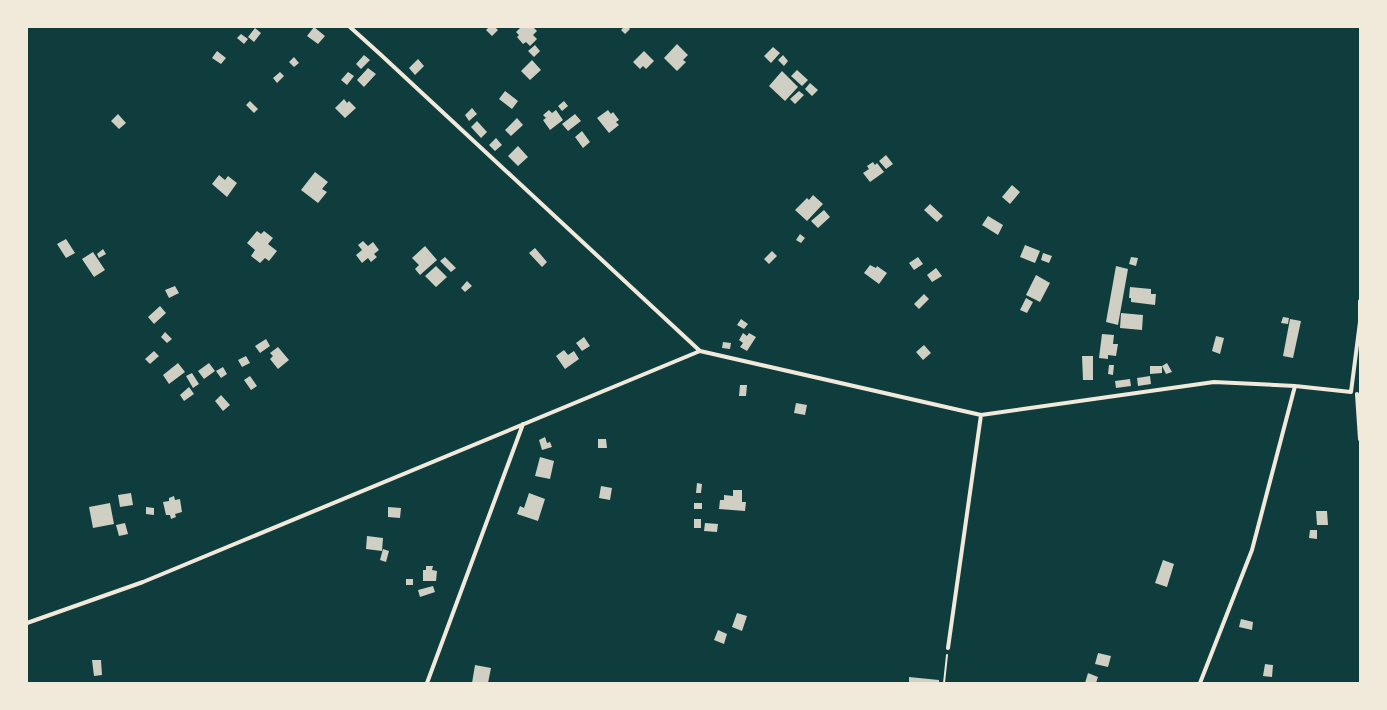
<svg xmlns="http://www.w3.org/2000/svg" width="1387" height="710" viewBox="0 0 1387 710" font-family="'Source Sans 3',sans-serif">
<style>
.building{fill:#cfcfc3}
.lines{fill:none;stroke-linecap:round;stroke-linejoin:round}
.path{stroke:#f1e9da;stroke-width:2}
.minor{stroke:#f1e9da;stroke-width:4}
</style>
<rect width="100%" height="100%" fill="#0f3d3e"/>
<path class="building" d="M314,27L325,36L318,44L307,36Z
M489,27H495L498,30L492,36L486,30Z
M521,27L526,28L533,27L537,31L533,35L537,39L530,46L526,42L523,44L517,37L519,35L516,32Z
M624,27H628L630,29L625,34L621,30Z
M255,28L261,33L254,42L248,37Z
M241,34L248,39L244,44L237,38Z
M677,44L688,55L683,60L686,62L677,71L664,58Z
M535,45L540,51L534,57L528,51Z
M773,47L780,53L771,63L764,56Z
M217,51L226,58L221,64L212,58Z
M644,51L654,61L646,69L643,66L640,69L633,62Z
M364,55L370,60L361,69L356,64Z
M783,55L788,61L784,66L778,60Z
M294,57L299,63L294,67L289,62Z
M418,59L424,66L415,75L409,68Z
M532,60L541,70L530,80L521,71Z
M368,68L376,74L364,87L357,80Z
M797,70L808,80L802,86L791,76Z
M782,71L798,87L785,101L769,86Z
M280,72L284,76L277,83L273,78Z
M348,72L354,76L347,85L341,80Z
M810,83L818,90L812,96L805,89Z
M505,91L518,101L512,109L499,99Z
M799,91L804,95L795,104L790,99Z
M344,99L347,103L349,101L356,108L345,118L335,108Z
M250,101L258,109L254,113L246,105Z
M564,101L568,106L562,111L558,106Z
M472,108L477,114L469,121L465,115Z
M549,110L552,113L556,110L563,120L550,130L543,120L546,118L543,115Z
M608,110L611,114L613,112L619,120L616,122L619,125L609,133L597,118Z
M118,114L126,123L119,129L111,121Z
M575,114L581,121L568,131L562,124Z
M517,118L523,125L511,136L505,130Z
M477,121L487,132L481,138L471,127Z
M582,131L590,142L583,148L575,137Z
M496,138L502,145L495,151L489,145Z
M518,146L528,157L518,166L508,156Z
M886,155L893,164L886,169L879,161Z
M873,162L875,165L877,163L884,172L870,182L863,173L869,169L867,166Z
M315,172L328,182L322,189L327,192L318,203L301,190Z
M219,175L225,180L228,176L237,183L227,197L212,184Z
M1012,185L1020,192L1010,204L1002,197Z
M813,195L823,204L807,221L795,210L807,198L809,200Z
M930,204L943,216L937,222L924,210Z
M824,210L830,217L818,228L811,221Z
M988,216L1003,225L998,235L982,225Z
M257,231L261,234L264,231L273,238L268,244L277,251L269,261L265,258L260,263L251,256L255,250L247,243Z
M800,234L805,238L801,243L796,240Z
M66,239L75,253L66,258L57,244Z
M363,241L368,246L373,242L379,250L374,254L377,257L371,262L368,258L362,263L356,255L362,250L358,245Z
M1025,245L1040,251L1035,263L1020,257Z
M425,246L437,260L420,275L415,269L419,265L412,258Z
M535,248L547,262L542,267L529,253Z
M103,249L106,254L99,258L97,254Z
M772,251L777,256L769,264L764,259Z
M93,252L105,270L94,277L82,259Z
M1043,253L1052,256L1049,263L1041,260Z
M445,257L456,268L451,272L440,261Z
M918,257L923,264L914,270L909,263Z
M1131,257L1138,258L1136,266L1129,264Z
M870,265L876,268L877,266L887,273L879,284L864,273Z
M436,266L447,277L436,287L425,276Z
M1116,266L1128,269L1118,325L1106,322Z
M936,268L942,276L932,282L927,275Z
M1036,275L1050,283L1040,302L1026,295Z
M467,281L472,286L465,292L461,288Z
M175,286L179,293L169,298L165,290Z
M1130,287L1151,289V294H1156L1155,305L1131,302V298H1129Z
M924,294L929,299L919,309L914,304Z
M1026,298L1033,302L1027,313L1020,310Z
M160,306L166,313L154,324L148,317Z
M1121,313L1143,315L1142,330L1120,328Z
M1283,317L1289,318L1288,324L1281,323Z
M741,319L748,324L744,329L737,325Z
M1290,319L1301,321L1293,358L1283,356Z
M165,332L172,339L167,343L161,337Z
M743,333L747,336L749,333L756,337L747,351L740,347L743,343L739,340Z
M1102,334L1114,335L1113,344H1118L1116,356L1108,355V359L1099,358Z
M1216,336L1224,338L1220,354L1212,351Z
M584,337L590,346L582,351L576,343Z
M266,339L270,346L260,353L255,346Z
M723,342L731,343L730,349L722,348Z
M924,345L931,353L923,360L916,352Z
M278,347L289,360L278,369L270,359L273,356L270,353Z
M564,350L568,355L574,351L579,359L565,369L556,356Z
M154,351L159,356L150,364L145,359Z
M246,356L250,363L242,367L238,360Z
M1082,356H1093V380H1083Z
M178,363L185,372L169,384L163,375Z
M209,363L215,371L204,379L198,371Z
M1167,363L1172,372L1166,374L1162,366Z
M1109,365H1114L1113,375L1108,374Z
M1150,366H1162V373L1150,374Z
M223,367L227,374L221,378L216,371Z
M192,373L199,384L193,388L186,376Z
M250,376L257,386L251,390L244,380Z
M1150,376L1151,384L1138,386L1137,378Z
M1130,379L1131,386L1116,388L1115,381Z
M740,385H747L746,396H739Z
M189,387L194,394L184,401L180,395Z
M221,395L230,405L223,411L215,401Z
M796,403L807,405L805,415L794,413Z
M545,437L547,443L550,442L552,447L542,450L539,440Z
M598,439H606L607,448H598Z
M540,457L554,461L550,479L535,476Z
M697,483L702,484L701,493H696Z
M601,486L612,488L610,500L599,498Z
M733,490H742V502H746L745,511L719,509L720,500H724V495L733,496Z
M131,493L133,505L120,507L118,495Z
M529,493L545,499L538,521L517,514L520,506L524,508Z
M174,496L175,500L180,499L182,512L175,514L176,517L171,519L170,515H166L163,502L169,501V498Z
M110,503L114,524L93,528L89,507Z
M694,503H702V509H694Z
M146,507L154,508V515L146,514Z
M388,507L401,508L400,518L388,517Z
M1316,511H1327L1328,525H1317Z
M694,519H701V528H694Z
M125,523L128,534L119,536L116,525Z
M705,523L718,524L717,532L704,531Z
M1310,530H1317V539L1309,538Z
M367,536L383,538L382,551L366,549Z
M383,549L389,551L386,562L380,560Z
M1163,560L1174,564L1167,587L1155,583Z
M426,566H433L432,570L437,571L436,581H423V570H426Z
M406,579H413V585H406Z
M433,586L435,592L420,597L418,590Z
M737,613L747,616L742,631L732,627Z
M1241,619L1253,622L1252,630L1239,627Z
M718,630L727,634L724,644L714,640Z
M1098,653L1111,656L1108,667L1095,664Z
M92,660H101L102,675L94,676Z
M1265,664L1273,665L1272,677L1263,676Z
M475,665L491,668L488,683H472Z
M1088,673L1098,677L1096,683L1092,682V683H1085Z
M909,677L939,680V683H909Z"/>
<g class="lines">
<path class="path" d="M944,683L947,655"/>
<path class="minor" d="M350,27L380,54L700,351
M1357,394L1360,439
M27,623L143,582L700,351L981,415L1214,382L1295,386L1351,392L1360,322V301
M948,648L981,415
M427,683L523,424
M1200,683L1252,550L1295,386"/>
</g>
<rect width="1387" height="710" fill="none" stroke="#f1e9da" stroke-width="56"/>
</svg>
